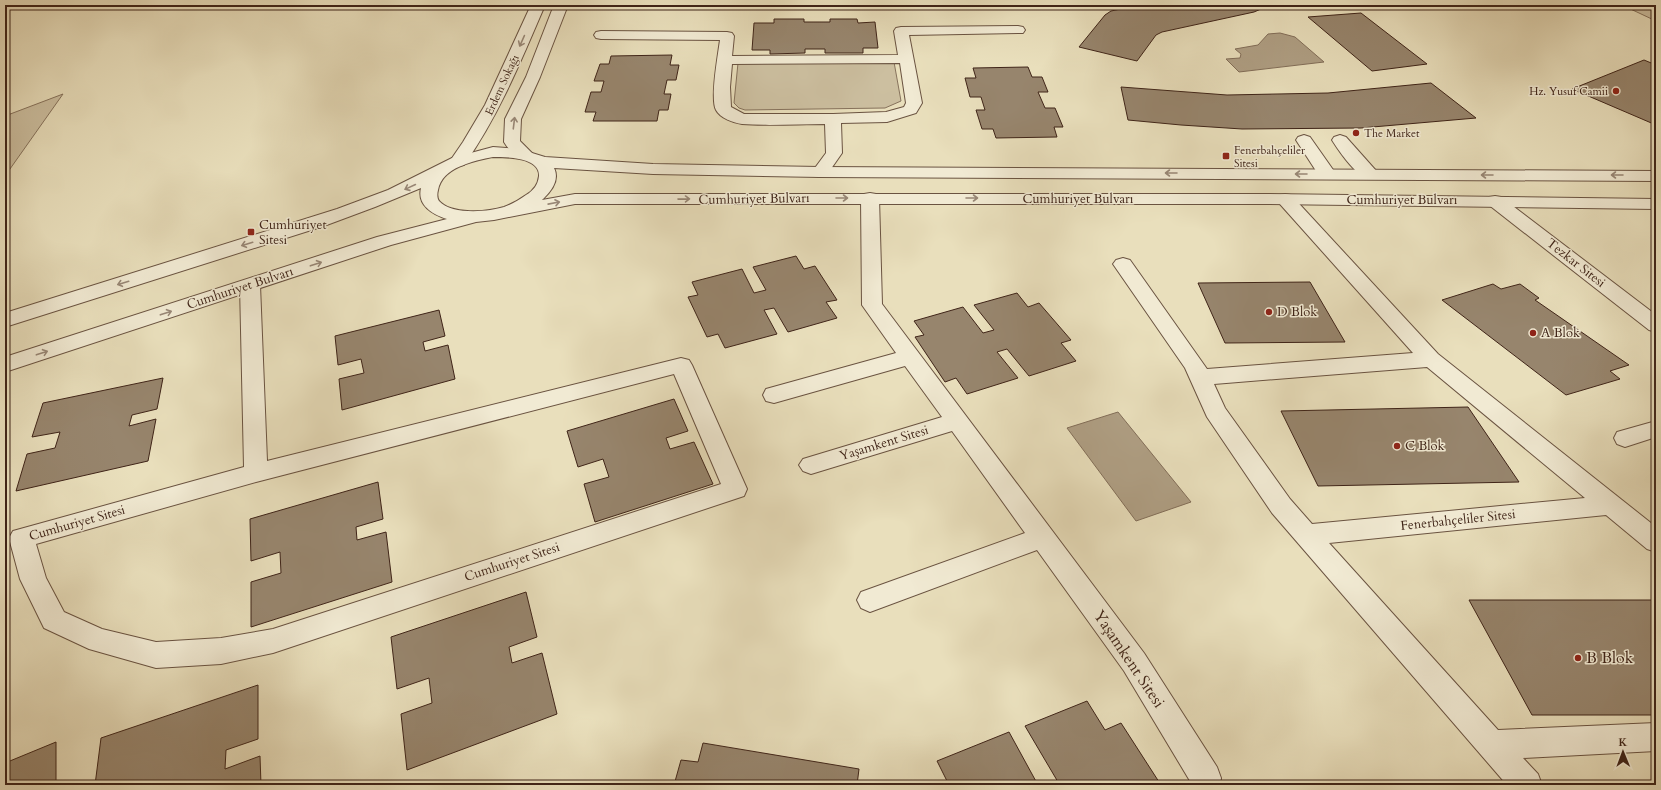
<svg xmlns="http://www.w3.org/2000/svg" width="1661" height="790" viewBox="0 0 1661 790" font-family="Cardo,serif">
<style>
.green{fill:#ccbfa0;stroke:#86725c}
.water{fill:#af9f84;stroke:#826e59}
.building{fill:#97856d;stroke:#3f2418}
.lines{fill:none;stroke-linecap:round;stroke-linejoin:round}
.service-casing{stroke:#6a5341;stroke-width:2}
.minor-casing{stroke:#6a5341;stroke-width:2}
.tertiary-casing{stroke:#6a5341;stroke-width:2}
.service{fill:#f1ead3;fill-rule:evenodd}
.minor{fill:#f1ead3;fill-rule:evenodd}
.tertiary{fill:#f1ead3;fill-rule:evenodd}
.oneway{stroke:#988776}
.poi-dot{fill:#8f2418;stroke:#f1ead3;stroke-width:1.5}
.labels{text-anchor:middle;dominant-baseline:central;stroke-width:3;stroke-linejoin:round;paint-order:stroke}
.far-street-label{font-size:11px;fill:#3f2418;stroke:#f1ead3}
.far-poi-label{font-size:11px;fill:#3f2418;stroke:#f1ead3;text-anchor:start}
.street-label{font-size:13px;fill:#3f2418;stroke:#f1ead3}
.poi-label{font-size:13px;fill:#3f2418;stroke:#f1ead3;text-anchor:start}
.near-poi-label{font-size:16px;fill:#3f2418;stroke:#f1ead3;text-anchor:start}
.near-street-label{font-size:16px;fill:#3f2418;stroke:#f1ead3}
</style>
<rect width="100%" height="100%" fill="#e9dfbc"/>
<filter id="stains"><feTurbulence type="fractalNoise" baseFrequency=".005" numOctaves="4"/><feColorMatrix values="0 0 0 0 .2 0 0 0 0 .09 0 0 0 0 .02 0 0 0 .5 -.17"/></filter>
<radialGradient id="worn" r=".72"><stop offset=".6" stop-color="#630" stop-opacity="0"/><stop offset="1" stop-color="#630" stop-opacity=".3"/></radialGradient>
<path class="green" d="M1622,5H1656V21Z
M894,62L901,101L885,108L745,110L739,108L734,103L738,63Z
M63,94L5,176V116Z"/>
<path class="water" d="M1280,33L1295,37L1324,62L1239,72L1226,59L1240,58L1241,54L1235,49L1258,45L1268,34Z
M1118,412L1191,502L1136,521L1067,428Z"/>
<path class="building" d="M1140,5H1264L1261,9L1254,12L1162,32L1156,35L1137,61L1079,47L1105,15L1111,11Z
M1361,13L1427,64L1372,71L1308,17Z
M774,19H804V22H830V19H857L858,23L875,22L878,48H863V53H825V49H805V53L770,54V50H752L754,23H774Z
M672,55L670,65H679L676,80H667L664,94H671L668,110H659L657,121H593L596,112H585L591,92H601L604,81H594L600,64H609L611,56Z
M1644,60L1656,65V125L1572,89Z
M1028,67L1032,77H1042L1048,92H1038L1045,108H1055L1063,127H1054L1057,137L996,138L993,129H982L976,110H985L981,97H970L965,78H976L973,68Z
M1431,83L1476,118L1361,128L1242,129L1181,125L1128,120L1121,87L1227,95L1328,93Z
M796,256L804,269L815,266L837,300L826,302L837,318L788,332L774,308L764,310L777,334L725,348L718,334L707,337L688,297L698,295L692,282L742,269L754,293L766,290L753,267Z
M1310,282L1345,342L1225,343L1198,283Z
M1493,284L1501,289L1520,284L1539,298L1535,300L1629,365L1610,371L1620,379L1566,395L1442,300Z
M1017,293L1028,307L1039,303L1071,340L1061,343L1076,361L1029,376L1007,349L997,352L1018,378L967,394L956,378L945,382L915,337L924,335L914,321L963,307L983,333L994,330L974,305Z
M439,310L445,336L423,342L425,351L448,345L455,379L342,410L339,379L364,373L361,359L338,365L335,336Z
M163,378L157,409L132,415L129,426L156,419L148,461L16,491L27,454L55,448L60,432L32,437L43,403Z
M674,399L688,431L666,438L670,449L694,442L713,484L595,522L584,484L609,477L603,459L578,467L567,431Z
M1468,407L1519,482L1318,486L1281,411Z
M378,482L383,519L356,527L357,540L386,532L392,582L251,627V582L281,573L280,552L251,561L250,519Z
M526,592L537,637L509,647L512,663L542,653L557,714L407,770L401,714L432,703L429,678L397,689L391,637Z
M1469,600H1656V715H1532Z
M258,685V739L226,750L225,769L260,756L261,785H95L101,738Z
M1087,701L1105,730L1121,723L1161,785H1051L1058,782L1025,726Z
M1009,732L1038,785H949L937,761Z
M56,742V785H5V763Z
M703,743L859,769L857,785H674L681,760L698,762Z"/>
<g class="lines">
<defs>
<path id="service" d="M1018,26L1023,27L1025,30L1023,33L909,35L922,103L916,113L887,122L841,123L842,153L826,176L820,177L814,176L812,172L826,153L825,124C799,124 768,126 742,124C734,123 720,118 716,110C710,99 718,55 720,40L601,39L596,38L594,35L596,32L601,31L727,32L732,33L734,36L732,56L898,55L894,31L896,28L901,27ZM900,63L906,103L904,107L886,112L833,114H744L731,107L730,87L732,64Z
M1304,135L1310,137L1336,174L1333,178L1327,179L1321,178L1318,174L1296,140L1298,137Z
M1340,135L1346,137L1379,174L1376,178C1372,179 1368,180 1364,177C1352,170 1339,151 1332,140L1334,137Z
M870,193L876,194L879,198L882,304L1144,653L1217,767L1221,778L1220,785H1190V781L1124,671L1037,550L870,612L861,608L857,600L861,592L1025,533L952,431L811,474L803,471L799,465L803,459L942,417L905,366L774,403L766,401L763,395L766,389L896,353L862,305L861,198L864,194Z
M1285,194L1291,195L1438,354L1656,527V552L1647,549L1606,515L1329,543L1498,730L1656,723V751L1523,758L1538,774L1542,785H1507L1272,513L1207,417L1185,368L1113,264L1116,260L1123,258L1130,260L1207,369L1413,353L1279,203L1276,199L1279,195ZM1427,367L1585,498L1312,524L1290,499L1225,408L1214,384Z
M1495,196L1501,197L1656,315V332L1649,330L1489,205L1486,201L1489,197Z
M250,279L257,281L260,285L267,461L681,358L689,360L692,365L747,489L744,496L273,653L221,664L156,668L89,649L44,628L20,579L9,538L13,531L244,467L240,285L243,281ZM674,374L721,484L273,629L221,638L156,642L102,629L64,612L46,578L36,544L256,482Z
M1656,421V437L1625,447L1617,444L1614,438L1617,432Z"/>
<path id="minor" d="M531,5H545C521,61 499,115 464,165L458,166L452,165L450,161L463,142L485,105Z
M554,5H568L540,77L521,119L520,141L534,155L532,159C520,161 510,152 504,142L505,119L526,77Z"/>
<path id="tertiary" d="M493,147L519,149L545,157L653,164L820,167L1656,171V181L820,177L653,174L554,168C560,180 551,192 542,200L575,194H1268L1656,199V209L1268,204H575L494,220L476,222L391,245L5,372V357L377,237L447,219C432,214 417,205 421,188L375,207L324,226L5,327V313L337,209L388,190L452,158ZM493,157C506,157 540,157 539,176C538,185 533,191 526,195C519,200 512,204 504,207C488,212 451,215 439,201C437,198 437,194 438,190C442,167 474,161 493,157Z"/>
</defs>
<use href="#service" class="service-casing"/>
<use href="#minor" class="minor-casing"/>
<use href="#tertiary" class="tertiary-casing"/>
<use href="#service" class="service"/>
<use href="#minor" class="minor"/>
<use href="#tertiary" class="tertiary"/>
</g>
<defs><path id="oneway-shaft" d="M-6 0H5M1.5-3L5.5 0L1.5 3" fill="none" stroke-width="1.6" stroke-linecap="round" stroke-linejoin="round"/></defs>
<g class="oneway">
<use href="#oneway-shaft" transform="translate(522 41) rotate(114)"/>
<use href="#oneway-shaft" transform="translate(514 123) rotate(-83)"/>
<use href="#oneway-shaft" transform="translate(1171 173) rotate(-180)"/>
<use href="#oneway-shaft" transform="translate(1301 174) rotate(-180)"/>
<use href="#oneway-shaft" transform="translate(1487 175) rotate(-180)"/>
<use href="#oneway-shaft" transform="translate(1617 175) rotate(-180)"/>
<use href="#oneway-shaft" transform="translate(410 187) rotate(155)"/>
<use href="#oneway-shaft" transform="translate(842 198)"/>
<use href="#oneway-shaft" transform="translate(972 198)"/>
<use href="#oneway-shaft" transform="translate(684 199) rotate(-1)"/>
<use href="#oneway-shaft" transform="translate(554 203) rotate(-11)"/>
<use href="#oneway-shaft" transform="translate(247 244) rotate(163)"/>
<use href="#oneway-shaft" transform="translate(316 264) rotate(-18)"/>
<use href="#oneway-shaft" transform="translate(123 283) rotate(163)"/>
<use href="#oneway-shaft" transform="translate(166 313) rotate(-18)"/>
<use href="#oneway-shaft" transform="translate(42 353) rotate(-18)"/>
</g>
<g class="poi-dot">
<circle cx="1616" cy="91" r="4"/>
<circle cx="1356" cy="133" r="4"/>
<rect x="1222" y="152" width="8" height="8" rx="2"/>
<rect x="247" y="228" width="8" height="8" rx="2"/>
<circle cx="1269" cy="312" r="4"/>
<circle cx="1533" cy="333" r="4"/>
<circle cx="1397" cy="446" r="4"/>
<circle cx="1578" cy="658" r="4"/>
</g>
<g class="labels">
<g class="far-street-label">
<text transform="translate(502 85) rotate(-65)">Erdem Sokağı</text>
</g>
<g class="far-poi-label">
<text x="1608" y="91" text-anchor="end">Hz. Yusuf Camii</text>
<text x="1364" y="133">The Market</text>
<text x="1234" y="150">Fenerbahçeliler<tspan x="1234" dy="13">Sitesi</tspan></text>
</g>
<g class="street-label">
<text transform="translate(754 199) rotate(-1)">Cumhuriyet Bulvarı</text>
<text x="1078" y="199">Cumhuriyet Bulvarı</text>
<text x="1402" y="200">Cumhuriyet Bulvarı</text>
<text transform="translate(1576 263) rotate(38)">Tezkar Sitesi</text>
<text transform="translate(240 288) rotate(-18)">Cumhuriyet Bulvarı</text>
<text transform="translate(884 443) rotate(-17)">Yaşamkent Sitesi</text>
<text transform="translate(1458 520) rotate(-6)">Fenerbahçeliler Sitesi</text>
<text transform="translate(77 523) rotate(-16)">Cumhuriyet Sitesi</text>
<text transform="translate(512 562) rotate(-18)">Cumhuriyet Sitesi</text>
</g>
<g class="poi-label">
<text x="259" y="225">Cumhuriyet<tspan x="259" dy="15">Sitesi</tspan></text>
<text x="1277" y="312">D Blok</text>
<text x="1541" y="333">A Blok</text>
<text x="1405" y="446">C Blok</text>
</g>
<g class="near-poi-label">
<text x="1586" y="658">B Blok</text>
</g>
<g class="near-street-label">
<text transform="translate(1129 659) rotate(56)">Yaşamkent Sitesi</text>
</g>
</g>
<rect width="1661" height="790" fill="none" stroke="#e9dfbc" stroke-width="20"/>
<rect x="6" y="6" width="1649" height="778" fill="none" stroke="#3f2418" stroke-width="2"/>
<rect x="10" y="10" width="1641" height="770" fill="none" stroke="#3f2418"/>
<g transform="translate(1623 752) rotate(359)" stroke="#f1ead3" stroke-width="3" paint-order="stroke">
<path d="M0-3L7 15L0 10L-7 15Z" fill="#3f2418"/>
<text y="-6" font-size="11" font-weight="bold" text-anchor="middle" fill="#3f2418">K</text>
</g>
<rect width="100%" height="100%" filter="url(#stains)"/>
<rect width="100%" height="100%" fill="url(#worn)"/>
</svg>
